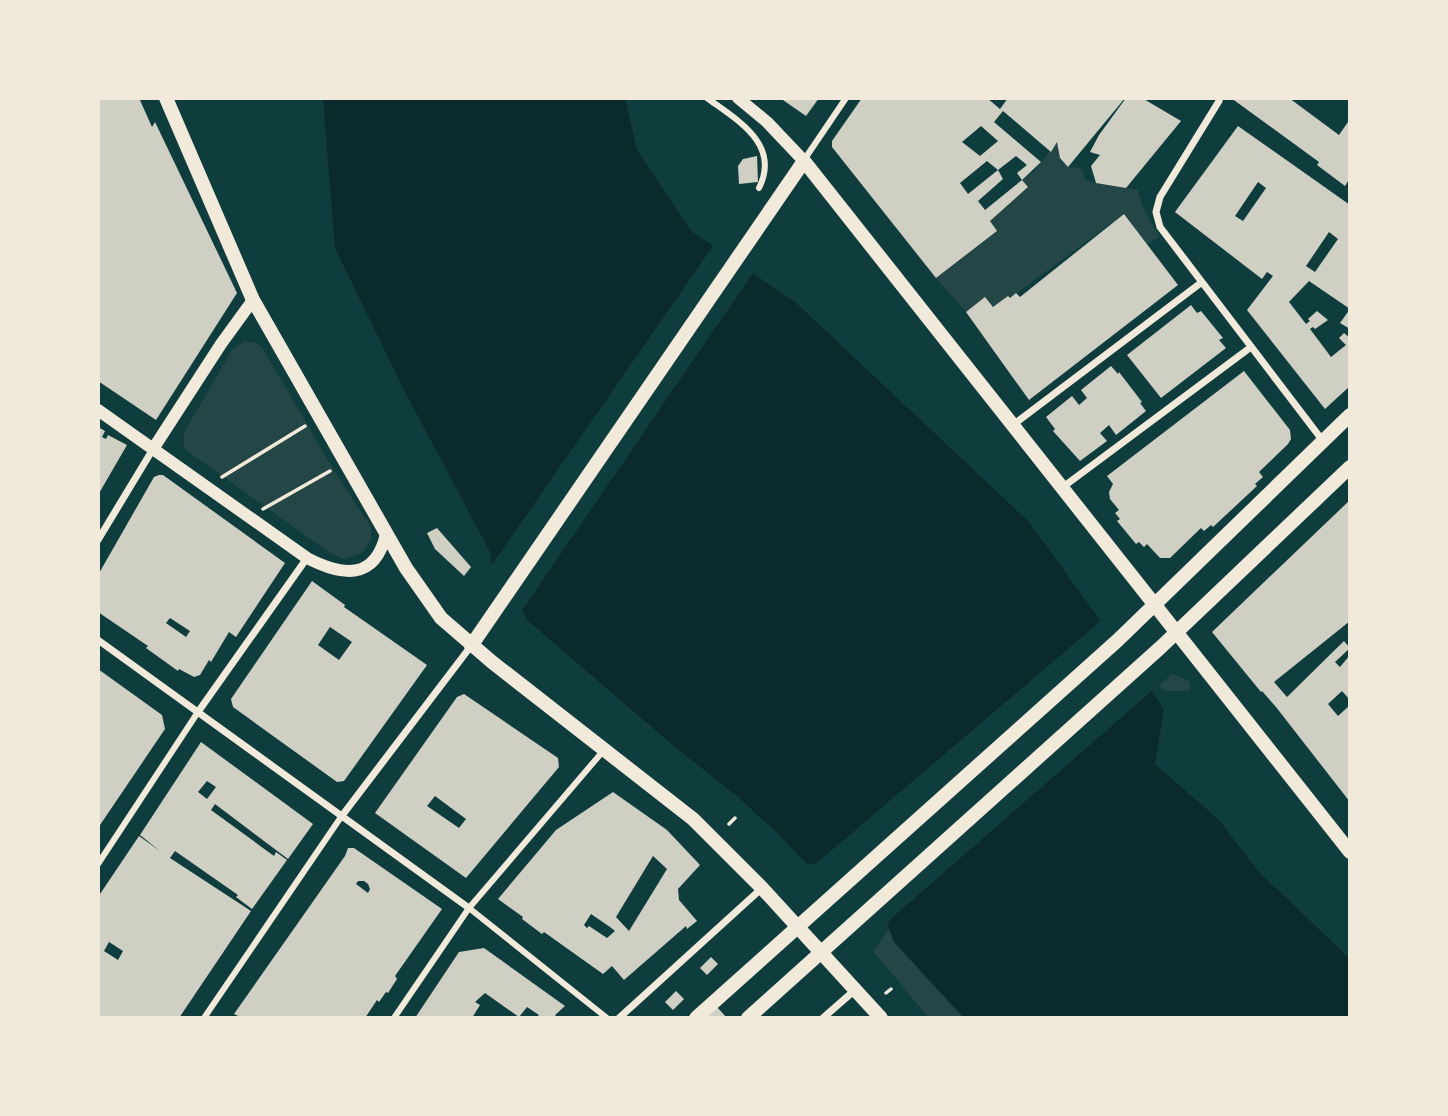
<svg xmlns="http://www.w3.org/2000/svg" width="1448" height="1116" viewBox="0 0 1448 1116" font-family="Barlow,sans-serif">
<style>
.green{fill:#244646}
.water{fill:#0a2a2b}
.pier{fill:#0f3d3e}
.building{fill:#cfcfc3;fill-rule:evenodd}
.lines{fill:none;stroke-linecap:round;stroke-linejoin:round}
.path{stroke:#f1e9da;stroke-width:3.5}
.pedestrian{stroke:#f1e9da;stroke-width:6}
.minor{stroke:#f1e9da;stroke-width:7}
.tertiary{stroke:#f1e9da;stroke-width:12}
.secondary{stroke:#f1e9da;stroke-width:14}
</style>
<rect width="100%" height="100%" fill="#0f3d3e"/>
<path class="green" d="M1057,142L1068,167L1081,168L1086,181L1138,190L1143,208L1160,237L1147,244L1124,214L1010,298L993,307L966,312L936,278L997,232L990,221L1028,188L1022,180L1034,171Z
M244,341L257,343L263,349L333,469L371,527V540L362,553L344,559L330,553L186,450L183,442L185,431L232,350Z
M1172,674L1188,680L1190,687L1189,691H1167L1158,686Z
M889,929L894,942L964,1018H929L873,951Z"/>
<path class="water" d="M323,98H625L637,150L691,231L795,302L1029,522L1164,709L1155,764L1219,820L1257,870L1350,959V1018H964L894,942L888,926L890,919L819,865L806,863L775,831L738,797L675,747L527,620L511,587L492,566L490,552L403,388L335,248Z"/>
<path class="pier" d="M715,243L755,270L523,609L518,607L508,590L489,569Z
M1103,619L1154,689L885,924L886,920L826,873L812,867Z"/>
<path class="building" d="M98,98H139L152,127L155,122L237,293L156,420L98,381Z
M780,98H819L806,116Z
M862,98H987L1000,109L1008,98H1125L1068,167L1060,158L1057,142L1051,152L1003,111L994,122L1041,162L1022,180L1028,187L990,221L997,231L936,278L832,147V141ZM981,126L998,141L980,156L962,142ZM1016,156L1027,165L1017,173L1022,180L985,210L978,201L1003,179L998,170ZM987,161L998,170L968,194L960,183Z
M1126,98H1142L1181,121L1126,188L1096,183L1091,166L1100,155L1090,152L1099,135Z
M1231,98H1289L1339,135L1348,122L1350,124V178L1345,186L1317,165L1319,162Z
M1238,126L1350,205V309L1309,281L1289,302L1306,324L1310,321L1308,319L1317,311L1328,320L1315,329L1313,327L1310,329L1331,357L1346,345L1339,338L1344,333L1350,338V386L1325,409L1247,310L1273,276L1267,272L1262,279L1175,212ZM1258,182L1266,188L1243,221L1235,216ZM1329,232L1338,239L1315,272L1306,266Z
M757,156L758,182L739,184L738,166L743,159Z
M1124,214L1178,285L1029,400L966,312L985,297L993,307L1008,296L1010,298L1016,293L1020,297Z
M1191,305L1197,313L1201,311L1223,338L1219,340L1226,348L1161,398L1127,355Z
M1350,309V329L1340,323Z
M1111,366L1118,374L1119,372L1142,402L1140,403L1146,411L1116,435L1109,425L1100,433L1107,441L1080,461L1053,431L1055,429L1046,417L1072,396L1079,405L1087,398L1081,390Z
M1244,371L1290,430L1291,439L1288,444L1259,472L1263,477L1255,484L1257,486L1213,527L1211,525L1204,531L1201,528L1170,558H1160L1147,544L1144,547L1139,542L1136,544L1117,521L1120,519L1115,513L1119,510L1110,499L1109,492L1113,484L1107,476Z
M98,427L105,431L102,437L106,439L108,435L127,445L98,495Z
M159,475H163L285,563L236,637L229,632L211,662L209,660L200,675L194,677L179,669L178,671L146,648L148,646L98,612V575L154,477ZM170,618L190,631L186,637L166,623Z
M1350,500V621L1274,682L1287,697L1344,641L1350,648L1335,662L1340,667L1350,655V700L1342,691L1328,704L1338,716L1350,705V802L1276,707L1262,691L1261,692L1212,632Z
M437,528L471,567L464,576L435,549L427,533Z
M312,581L345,605L344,607L427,665L344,781L337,782L233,707L231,699ZM330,627L352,642L339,660L318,645Z
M98,669L162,715L165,729L98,828Z
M464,694L558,758L559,767L466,878L375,813L457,697ZM435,796L466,819L459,828L427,806Z
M201,742L313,824L288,859L215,804L211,810L274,856L276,852L287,860L252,909L236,897L238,895L175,851L170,858L251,911L179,1018H98V897L139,836L160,851L140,835ZM207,781L216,787L207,799L198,792ZM109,942L123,951L118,960L104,951Z
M613,792L667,830L700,865L678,889L679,900L697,921L687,929L686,926L624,980L612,966L603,974L544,932L542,934L522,919L523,917L498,899L556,830ZM653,856L667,869L629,931L616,917ZM591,914L610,927L615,931L607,938L589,926L587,928L584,925Z
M348,848H354L442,909L395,976L397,979L388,993L386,992L379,1002L377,1000L365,1018H236L238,1016L234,1014L345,856ZM358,881H364L368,884L370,889L368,893L356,884Z
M484,948L565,1006L555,1015L558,1018H536L539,1015L527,1007L519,1017L485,993L475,1002L480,1005L472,1018H415L459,952Z
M711,957L718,964L707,975L700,968Z
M676,991L684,999L673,1010L665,1002Z
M717,1007L727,1018H705Z"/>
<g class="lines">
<path class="path" d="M222,477L305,426
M263,509L330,471
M729,824L735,818
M886,993L891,989"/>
<path class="pedestrian" d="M707,98C737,120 781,144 759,188
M804,160L846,98
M98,864L198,712
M469,908L607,1018
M204,1018L341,817
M394,1018L469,908L604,750"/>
<path class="minor" d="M1219,101L1160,197L1156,212L1160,227L1323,441
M1013,425L1202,282
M1063,487L1251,347
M98,540L153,449
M98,640L469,908
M198,712L307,558
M341,817L471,646
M619,1018L762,888
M823,1018L855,990"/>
<path class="tertiary" d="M738,98L767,122L804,161
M98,410L307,558C342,576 375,581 386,534
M153,449L221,344L253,300"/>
<path class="secondary" d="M166,98L253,300L406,568L441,618L492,662L693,819L762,888L881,1018
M471,646L804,161L1350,852
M696,1018L1118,640L1350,415
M748,1018L1161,647L1350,467"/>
</g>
<rect width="1448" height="1116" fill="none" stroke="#f1e9da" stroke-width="200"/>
</svg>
